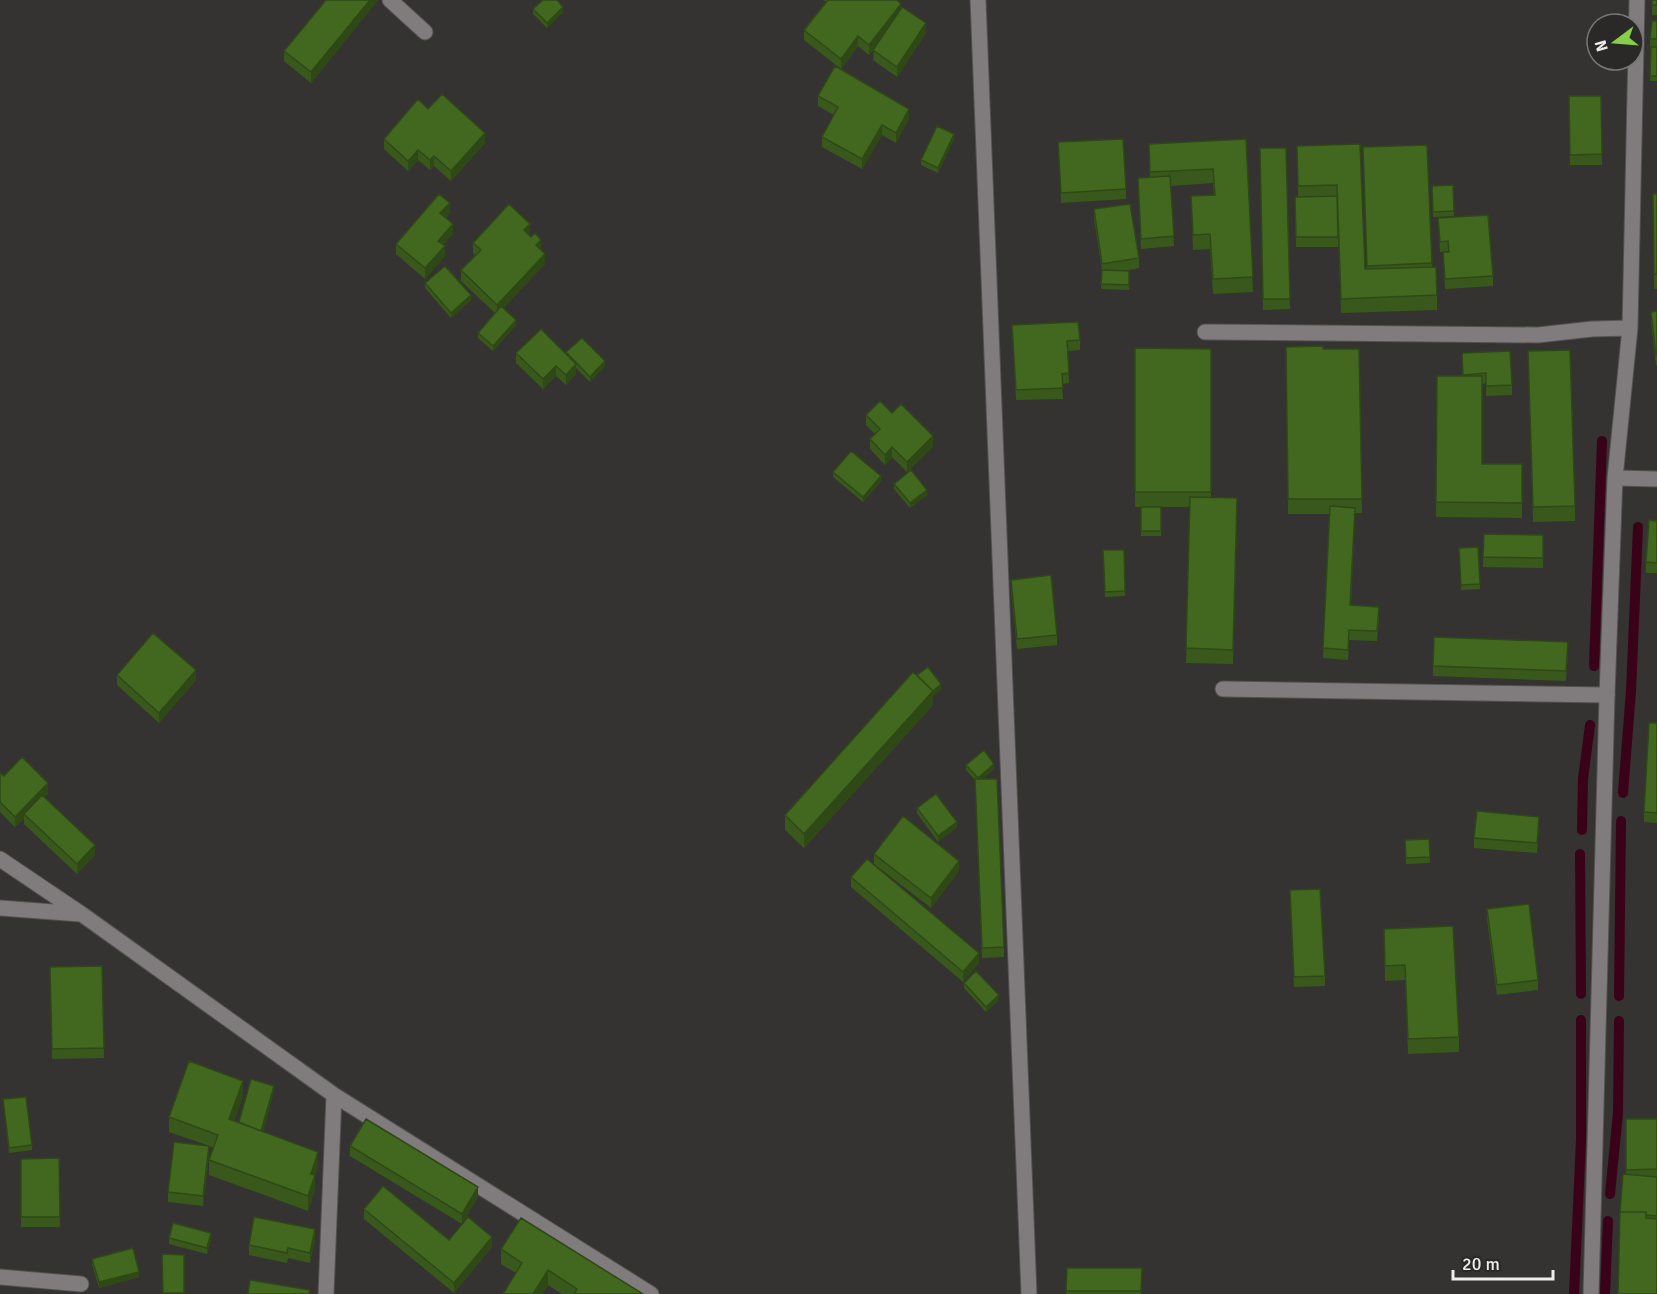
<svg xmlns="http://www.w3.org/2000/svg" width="1657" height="1294" viewBox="0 0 1657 1294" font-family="Signika,sans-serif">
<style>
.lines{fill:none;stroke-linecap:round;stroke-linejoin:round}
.stream{stroke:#3a0219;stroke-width:10}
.service-casing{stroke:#545051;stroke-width:17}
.minor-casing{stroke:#545051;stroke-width:17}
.service{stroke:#807b7c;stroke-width:15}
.minor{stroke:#807b7c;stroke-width:15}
.wall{fill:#39591c}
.shaded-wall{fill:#2e4916}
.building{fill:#426820;stroke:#2e4916;stroke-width:1.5}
</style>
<rect width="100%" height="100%" fill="#353232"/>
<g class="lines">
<path class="stream" d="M1594,666L1602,441
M1623,793L1631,691L1638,527
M1582,830L1583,779L1590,725
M1580,854L1581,994
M1619,996L1621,821
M1610,1194L1618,1113L1619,1021
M1574,1294L1581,1140V1020
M1605,1294L1608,1221"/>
<defs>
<path id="service" d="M1223,689L1607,695"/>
<path id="minor" d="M390,0L425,32
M978,0L1029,1294
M1205,332L1538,335L1592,329L1630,328
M1615,478L1657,479
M0,859L83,915L334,1095L651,1294
M0,908L80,914
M0,1277L81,1284
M326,1294L334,1095
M1591,1294L1607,695L1615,478L1630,328L1637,0"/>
</defs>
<use href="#service" class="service-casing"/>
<use href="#minor" class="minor-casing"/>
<use href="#service" class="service"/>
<use href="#minor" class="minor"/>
</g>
<path class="wall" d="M378,0L311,83L284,61V51Z
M823,0H897L901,7L926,33L897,77L873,60L874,49L869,55L858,46L841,69L804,40V30L826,2Z
M1652,0H1657V15H1652Z
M533,9L563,12L547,28L533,14Z
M1657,21V81H1650L1651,49H1650V39Z
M818,96L909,119L896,143L882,135L862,169L822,147V137L834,115L818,106Z
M1569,96H1601L1602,165H1570Z
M428,109L485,143L451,181L434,166L430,170L418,160L408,171L384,149V139Z
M954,139L938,173L921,165V160Z
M1246,139L1253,292L1213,294L1210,249L1193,250L1191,196L1214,195L1213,183L1171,186L1174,246L1141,249L1138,178L1150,177L1149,144Z
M1058,142L1126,189V199L1061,203Z
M1360,144L1365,269H1367L1363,147L1427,145L1432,267L1437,295V310L1341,313L1337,200L1338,247H1296L1295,197H1298L1297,146Z
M1260,148H1286L1290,309L1263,310Z
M1453,185L1454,216L1433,217L1432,186Z
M1653,194H1657V289H1654Z
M1094,209L1139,258V268L1124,271H1129V290L1101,289L1102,270L1094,219Z
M450,213L446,218L453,234L443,245L445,256L425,279L396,254V244Z
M1438,218L1493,276V286L1445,289L1443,252H1448V251L1440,252Z
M530,234L529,235L541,250L545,264L503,308L516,325L493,351L478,338V333L495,313L461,281V270L475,255L473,253V243Z
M425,283L471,300L451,318L425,288Z
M1657,311V365H1656L1651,322V312Z
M1012,325L1080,340V350L1068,351L1069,383L1062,384L1063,399L1016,400Z
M1286,347L1323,349H1359L1362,513H1355L1351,605L1379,617L1377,641L1349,640L1348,660L1323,658L1330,514H1288Z
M1135,348L1211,349V497L1237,513L1233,664L1186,663L1190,507H1135Z
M1528,351L1575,506V521L1533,522Z
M566,352L605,366L590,382L576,368V374L566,385L556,376L543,389L516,363V353L566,354Z
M1462,353L1512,385V395L1486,396V383L1482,384V464H1522V518L1436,517L1437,376H1462Z
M892,413L933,446L907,472L892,457L885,465L870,449V439L875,434L866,425V415Z
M833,472L881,481L863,502L833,477Z
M894,484L927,495L910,508L894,489Z
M1141,507H1161V536H1141Z
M1657,521V573H1646V562Z
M1484,534L1543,535V568L1483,567Z
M1478,547L1480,589L1461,590L1459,548Z
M1103,550H1124L1125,596L1105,597Z
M1011,580L1057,635V645L1017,649L1011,590Z
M1568,652L1566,681L1433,676V666Z
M117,675L196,680L159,723L117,685Z
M917,676L941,689L933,696V705L804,848L785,830V815Z
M1657,723V823L1644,822V812Z
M966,765L994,769L982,779L1004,947V957L982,958L975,780L966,770Z
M0,773L4,776L48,793L44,797L95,855L77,874L24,824V818L15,827L0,812Z
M917,808L957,827L938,842L917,813Z
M1539,827L1537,853L1474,848V838Z
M1429,839L1430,863L1406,864L1405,840Z
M874,854L959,871L931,908L874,864Z
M851,877L979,963L963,982L851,887Z
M1290,890L1325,976V986L1294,987Z
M1487,909L1538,980V990L1497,995L1487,919Z
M1384,929L1459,1037V1052L1408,1054L1405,980L1385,981Z
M102,966L104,1058L52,1059L50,967Z
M964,983L999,1000L986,1012L964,988Z
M274,1091L263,1131L318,1166L315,1175V1190L308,1211L209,1175V1160L214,1148L209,1146V1156L203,1206L168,1202V1192L207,1145L169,1132V1117L243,1096L234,1121L239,1122Z
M3,1099L32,1145V1150L9,1153Z
M1626,1119H1657V1294L1626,1174Z
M350,1146L478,1197L462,1224L350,1156Z
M59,1158L60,1227H21V1159Z
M364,1209L449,1240L492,1247L454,1293L364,1219Z
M169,1238L211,1239L207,1254L169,1244Z
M315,1239L310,1263L288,1258L287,1263L249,1255V1245Z
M501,1249L643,1294H562L548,1285L542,1294H503L516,1273L501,1264Z
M92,1259L139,1277L99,1288L92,1264Z
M1067,1268H1142L1141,1294H1066Z"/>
<path class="shaded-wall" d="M370,0H378L311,83V72Z
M901,4V14L869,55V45Z
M563,7V12L547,28V23Z
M926,23V33L897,77V67Z
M858,36V46L841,69V59Z
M909,109V119L896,143V133Z
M882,125V135L862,169V159Z
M485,133V143L451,181V171Z
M954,134V139L938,173V168Z
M418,150V160L408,171V161Z
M434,156V166L430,170V160Z
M450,203V213L440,223V213Z
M453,224V234L438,251V241Z
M530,224V234L524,240V230Z
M541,240V250L536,245Z
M445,246V256L425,279V268Z
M545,254V264L497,315V305Z
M471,295V300L451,318V313Z
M516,320V325L493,351V346Z
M605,361V366L590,382V377Z
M576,364V374L566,385V375Z
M556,366V376L543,389V379Z
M933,436V446L907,472V462Z
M892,447V457L885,465V455Z
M881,476V481L863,502V497Z
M927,490V495L910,508V503Z
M196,670V680L159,723V713Z
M941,684V689L933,696V705L804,848V834L930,693Z
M994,764V769L978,783V778Z
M48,783V793L26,816L24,814V818L15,827V817Z
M957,822V827L938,842V836Z
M95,845V855L77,874V864Z
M959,861V871L931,908V898Z
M979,953V963L963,982V972Z
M999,995V1000L986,1012V1007Z
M243,1081V1096L229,1134V1119Z
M274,1086V1091L261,1139V1133Z
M209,1146V1156L203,1206V1196Z
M318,1152V1166L315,1175V1190L308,1211V1196L311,1174Z
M478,1187V1197L462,1224V1214Z
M315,1229V1239L310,1263V1253Z
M211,1233V1239L207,1254V1248Z
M492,1237V1247L454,1293V1283Z
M548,1270V1285L542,1294H533Z
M139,1272V1277L99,1288V1282Z"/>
<path class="building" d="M326,0H370L311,72L284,51Z
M543,0H557L563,7L547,23L533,9Z
M828,0H897L901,4L869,45L858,36L841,59L804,30Z
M1652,0H1657V5H1652Z
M902,7L926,23L897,67L873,50Z
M1652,21H1657V39H1650Z
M1651,47H1657V76H1650Z
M835,66L909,109L896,133L882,125L862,159L822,137L838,107L818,96Z
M442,94L485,133L451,171L434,156L430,160L418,150L408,161L384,139L418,99L428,109Z
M1569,96H1601L1602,154L1570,155Z
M937,126L954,134L938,168L921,160Z
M1123,139L1126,189L1061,193L1058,142Z
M1246,139L1253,277L1213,279L1210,234L1193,235L1191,196L1215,195L1213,169L1150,172L1149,144Z
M1360,144L1365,269L1436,267L1437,295L1341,299L1337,185L1298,186L1297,146Z
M1427,145L1432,263L1367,266L1363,147Z
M1260,148H1286L1290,299H1263Z
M1170,176L1174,236L1141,239L1138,178Z
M1453,185L1454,211L1433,212L1432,186Z
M439,194L450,203L440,213L453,224L438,241L445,246L425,268L396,244Z
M1653,194H1657V274H1654Z
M1337,196L1338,237H1296L1295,197Z
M509,204L530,224L524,230L531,237L535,233L541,240L536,245L545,254L497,305L461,270L481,250L473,243Z
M1130,204L1139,258L1102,264L1094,209Z
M1488,215L1493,276L1445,279L1443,252H1449L1448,241L1440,242L1438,218Z
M445,266L471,295L451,313L425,283Z
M1102,270L1129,271V285L1101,284Z
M501,306L516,320L493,346L478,333Z
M1657,311V355H1656L1651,312Z
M1078,322L1080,340L1067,341L1069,373L1062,374L1063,388L1016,390L1012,325Z
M541,329L576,364L566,375L556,366L543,379L516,353Z
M582,338L605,361L590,377L566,352Z
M1323,346V349H1359L1362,499H1288L1286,347Z
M1135,348L1211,349V492H1135Z
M1570,350L1575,506L1533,507L1528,351Z
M1510,351L1512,385L1486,386V373L1463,375L1462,353Z
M1437,376H1482V464H1522V503L1436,502Z
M880,401L892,413L901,404L933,436L907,462L892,447L885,455L870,439L880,429L866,415Z
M851,451L881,476L863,497L833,472Z
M911,470L927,490L910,503L894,484Z
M1190,497L1237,498L1233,650L1186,648Z
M1330,506L1355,508L1350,605L1379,607L1377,631L1349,630L1348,650L1323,648Z
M1141,507H1161V531H1141Z
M1649,520L1657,521V563L1646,562Z
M1484,534L1543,535V558L1483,557Z
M1478,547L1480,584L1461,585L1459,548Z
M1103,550H1124L1125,591L1105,592Z
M1051,575L1057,635L1017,639L1011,580Z
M153,633L196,670L159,713L117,675Z
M1434,637L1568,642L1566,671L1433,666Z
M928,667L941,684L933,691L917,675Z
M913,672L933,691L804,834L785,815Z
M1649,723H1657V813L1644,812Z
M984,750L994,764L978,778L966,765Z
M22,757L48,783L15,817L0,802V773L4,776Z
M975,779H997L1004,947L982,948Z
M936,794L957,822L938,836L917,808Z
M42,795L95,845L77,864L24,814Z
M1477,811L1539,817L1537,843L1474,838Z
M903,816L959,861L931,898L874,854Z
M1429,839L1430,857L1406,858L1405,840Z
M867,859L979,953L963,972L851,877Z
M1320,889L1325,976L1294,977L1290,890Z
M1529,904L1538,980L1497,985L1487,909Z
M1453,926L1459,1037L1408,1039L1405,965L1385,966L1384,929Z
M102,966L104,1048L52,1049L50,967Z
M976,971L999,995L986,1007L964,983Z
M189,1061L243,1081L229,1119L318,1152L311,1174L315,1175L308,1196L209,1160L218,1135L169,1117Z
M251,1079L274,1086L261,1131L239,1122Z
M26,1097L32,1145L9,1148L3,1099Z
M366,1119L478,1187L462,1214L350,1146Z
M1626,1119H1657V1169L1626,1170Z
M174,1142L209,1146L203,1196L168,1192Z
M59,1158L60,1217H21V1159Z
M1623,1174L1657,1177V1216L1646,1215V1212H1620Z
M383,1186L449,1240L468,1217L492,1237L454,1283L364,1209Z
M1620,1212H1646V1218L1657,1219V1294H1618Z
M254,1217L315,1229L310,1253L288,1248L287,1253L249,1245Z
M521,1218L643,1294H574L577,1289L548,1270L533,1294H503L522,1263L501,1249Z
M173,1223L211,1233L207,1248L169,1238Z
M133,1248L139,1272L99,1282L92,1259Z
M162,1254L184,1255V1293H163Z
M1067,1268H1142L1141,1291H1066Z
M250,1280L310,1290L309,1294H248Z"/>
<g transform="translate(1615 42) rotate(254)"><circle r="28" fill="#2b2828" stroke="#797677" stroke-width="1.5"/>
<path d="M0-4.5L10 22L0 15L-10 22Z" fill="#88cf49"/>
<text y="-9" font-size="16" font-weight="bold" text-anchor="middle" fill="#efeced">N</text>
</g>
<path d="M1453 1270v9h100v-9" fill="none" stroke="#efeced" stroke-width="3"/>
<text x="1462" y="1270" font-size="18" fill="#efeced" stroke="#2b2828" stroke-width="4.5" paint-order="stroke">20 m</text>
</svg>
